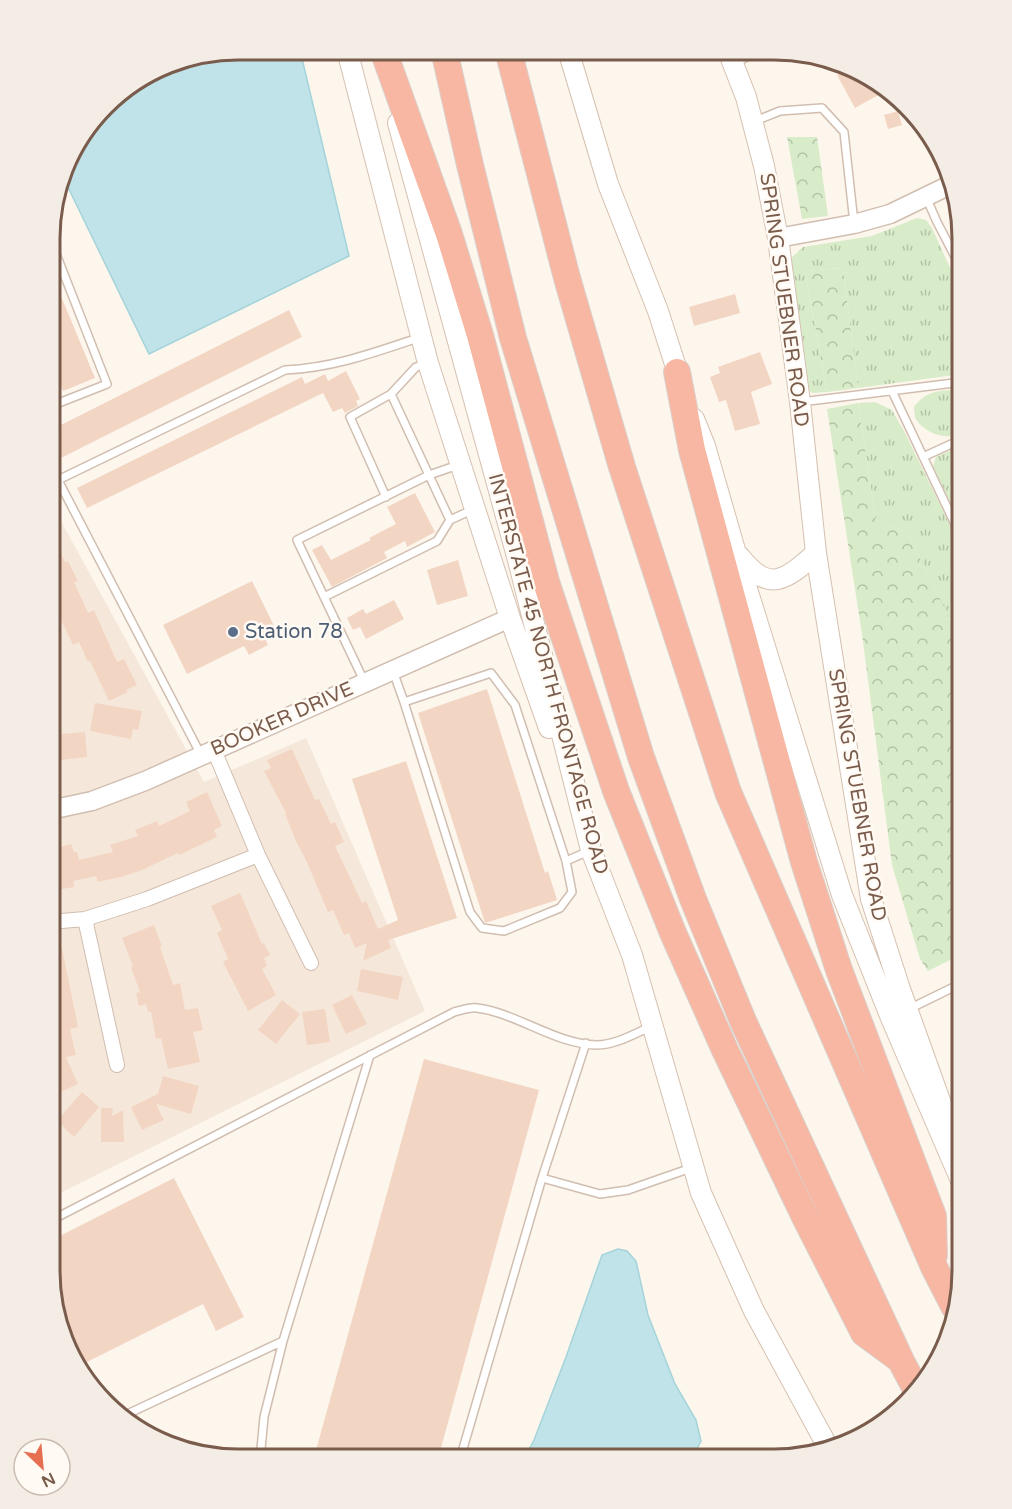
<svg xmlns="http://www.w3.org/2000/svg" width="1012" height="1509" viewBox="0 0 1012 1509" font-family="'Varela Round',sans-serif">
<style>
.residential{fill:#f5e8da}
.grass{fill:url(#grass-tufts)}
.forest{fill:url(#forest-crowns)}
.water{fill:#bfe3e8;stroke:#a5d3da;stroke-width:1.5}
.building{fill:#f3d5c3}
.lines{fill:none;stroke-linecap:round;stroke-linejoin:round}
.service-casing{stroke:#d1beb0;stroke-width:10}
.minor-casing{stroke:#d1beb0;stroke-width:16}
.tertiary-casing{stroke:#d1beb0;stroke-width:21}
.secondary-casing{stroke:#d6c0b0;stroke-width:22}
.motorway-casing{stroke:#dad1cd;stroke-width:28}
.service{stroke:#fff;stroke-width:7}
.minor{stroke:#fff;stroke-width:14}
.tertiary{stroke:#fff;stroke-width:18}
.secondary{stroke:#fff;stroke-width:20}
.motorway{stroke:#f7b7a3;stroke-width:26}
.service-dot{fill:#5c6f8a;stroke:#fffaf3;stroke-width:2}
.labels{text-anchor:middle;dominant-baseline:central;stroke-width:5;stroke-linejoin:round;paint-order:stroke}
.street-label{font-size:20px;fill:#7a5c4d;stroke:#fffaf3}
.service-label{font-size:20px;fill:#4e5e75;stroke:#fffaf3;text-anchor:start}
.rim{fill:none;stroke:#7a5c4d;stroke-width:3}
</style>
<defs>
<pattern id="grass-tufts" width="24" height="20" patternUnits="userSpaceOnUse" patternTransform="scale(1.5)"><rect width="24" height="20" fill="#d8ecc9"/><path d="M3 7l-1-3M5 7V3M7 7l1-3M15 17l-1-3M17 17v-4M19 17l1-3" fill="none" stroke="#b4c2a5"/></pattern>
<pattern id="forest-crowns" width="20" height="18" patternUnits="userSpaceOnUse" patternTransform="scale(1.5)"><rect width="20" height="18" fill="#d8ecc9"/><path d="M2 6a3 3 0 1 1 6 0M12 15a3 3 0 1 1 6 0" fill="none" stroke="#b4c2a5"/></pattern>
</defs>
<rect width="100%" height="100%" fill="#fdf6ec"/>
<path class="residential" d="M51,503L204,782L306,738L425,1011L50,1198Z"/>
<path class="grass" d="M917,218L926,220L932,228L962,294V374L858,388L843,268L805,271L827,392L812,393L804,385L790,259L803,247L872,236Z
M962,389V434C944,440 926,434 915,418L914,407C927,389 942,391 962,389Z
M875,402L892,410L905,433L950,525L954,563L962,588V644L908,534L876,520L858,403Z
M962,445V550L961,525L933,466L936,457Z"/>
<path class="forest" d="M787,137H817L828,216L802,219Z
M843,268L858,388L827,392L805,271Z
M858,403L876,520L908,534L962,644V954L928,971L920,959L892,865L862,634L827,409Z"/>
<path class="water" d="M238,50H300L349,256L149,354L63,177L75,144L114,96L177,60Z
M618,1249L627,1251L636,1261L648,1315L675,1384L696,1420L701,1441L695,1453L688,1459H524L534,1440L566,1357L602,1255Z"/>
<path class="building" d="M845,71L888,88L889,89L855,108L837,75Z
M898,111L902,125L888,129L884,115Z
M51,272L95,378L63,391L51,363Z
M735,294L740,313L694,326L689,307Z
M289,310L302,337L51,463V430Z
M760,352L772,384L751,392L760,424L735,431L726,400L719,402L710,377L720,373L718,367Z
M346,371L360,399L356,401L358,406L345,413L342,408L333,412L323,393L87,508L77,488L302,377L305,384L325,374L328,381Z
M415,493L435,532L407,547L405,541L384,552L387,558L332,587L312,550L322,545L331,560L371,540L369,538L396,524L387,507Z
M51,531L65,562L68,561L78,581L74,582L88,613L94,610L117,662L124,659L137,685L126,690L128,692L109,701L90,661L88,662L79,642L73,645L60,618L55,621L51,611Z
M458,560L468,596L437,605L427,570Z
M252,581L276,630L264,636L268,645L249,655L244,646L187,674L163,625Z
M394,600L404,619L366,639L360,627L353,630L347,618L363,609L366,614Z
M487,689L545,873L548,871L557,900L485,923L418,713Z
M95,703L142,711L138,730L133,729L131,739L90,731Z
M85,732L87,757L50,761V735Z
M292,749L315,800L319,799L331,824L335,822L344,842L335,846L362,903L366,901L378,929L398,920L352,779L406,761L457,918L388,940L391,948L363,961L367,943L355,948L349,933L344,935L333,910L328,912L306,860L296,841L285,814L286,813L264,771L271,768L267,760Z
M207,792L222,826L214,830L217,837L179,855L178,853L142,870L121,877L98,882L96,876L73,881L74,887L50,891V850L71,844L74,852H77L79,860L113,852L110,845L138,836L135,830L157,821L159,826L190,811L186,802Z
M240,893L262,944L264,943L270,955L264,958L267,966L262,969L276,995L248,1011L223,962L228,959L217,933L222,930L211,906Z
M154,925L162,946L160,947L173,985L180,983L185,1010L198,1008L203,1030L193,1032L200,1062L168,1069L161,1038L156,1039L151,1012H148L146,1004L139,1006L136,993L140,992L131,967L133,966L122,938Z
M62,948L78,1027L70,1029L76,1055L66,1057L78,1084L50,1097V951Z
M361,969L403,977L398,1000L357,991Z
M352,995L367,1024L346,1034L332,1005Z
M282,1000L300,1014L276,1044L258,1030Z
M325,1009L330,1042L307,1045L302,1012Z
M424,1059L539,1090L438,1459L331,1458L315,1454Z
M163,1076L199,1086L191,1114L156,1104L164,1120L142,1130L131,1107L158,1094Z
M82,1092L99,1107L74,1137L57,1121Z
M101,1108H113L112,1116L123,1110L124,1142H101Z
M174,1178L244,1317L216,1331L203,1304L81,1365L64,1343L50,1271V1241Z"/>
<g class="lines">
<defs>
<path id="service" d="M736,63L757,51
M755,121L780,111L822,108L844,132L854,223
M926,197L937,222L962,270
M892,391L955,524L959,568L962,575
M391,394L416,367L426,364
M801,402L962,382
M51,406L107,384L51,241
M923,457L962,439
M386,497L350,417L391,394L450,520
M324,597L437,541L450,520L472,510
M393,671L404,702
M364,681L297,540L429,475L458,465
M201,755L58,480L285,370C333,368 376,352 421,337
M566,861L515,705L491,673L404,702L470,912L482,928L504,931L560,908L572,892L566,861L589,851
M909,1009L962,983
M542,1178L600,1194L628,1190L691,1168
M50,1221L454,1012C462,1010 470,1007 477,1008C517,1013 557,1045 597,1045C615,1045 634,1034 650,1027
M283,1341L370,1055
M121,1417L283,1341L264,1417L261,1449L268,1458
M460,1459L542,1178L586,1043"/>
<path id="minor" d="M214,750L258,855L311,963
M85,919L117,1065
M50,922L85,919L147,899L258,855"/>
<path id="tertiary" d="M778,238L854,224L890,214L952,184
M50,810L92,801L145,781L510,618"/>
<path id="secondary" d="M347,50L428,363L510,618L549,728
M568,50L608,184L658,311L682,386
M728,51L746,97L764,166L778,238L800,402L816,553L871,899L900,989L948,1123
M398,123L518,560L591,850L632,955L701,1193L754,1311L829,1449
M694,419L705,446L735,550L842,895L891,1018L962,1183
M740,557C769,594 786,580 816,553"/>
<path id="motorway" d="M383,50L449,234L480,335L547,585L616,791L673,933L725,1050L805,1217L864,1333L898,1358
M444,50L470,165L513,338L641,757L693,899L743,1021L901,1361L917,1391
M508,50L567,278L622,467L728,792L934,1267L954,1306
M677,372L692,450L804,862L839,970L933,1216L934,1255"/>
</defs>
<use href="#service" class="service-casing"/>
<use href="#minor" class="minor-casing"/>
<use href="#tertiary" class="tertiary-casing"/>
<use href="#secondary" class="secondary-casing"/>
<use href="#motorway" class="motorway-casing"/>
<use href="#service" class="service"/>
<use href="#minor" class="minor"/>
<use href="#tertiary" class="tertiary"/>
<use href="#secondary" class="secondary"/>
<use href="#motorway" class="motorway"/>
</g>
<circle class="service-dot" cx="233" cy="632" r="6"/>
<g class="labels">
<g class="street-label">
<text transform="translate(784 300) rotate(82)">SPRING STUEBNER ROAD</text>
<text transform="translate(548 674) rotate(75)">INTERSTATE 45 NORTH FRONTAGE ROAD</text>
<text transform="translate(282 719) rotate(-24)">BOOKER DRIVE</text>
<text transform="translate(857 795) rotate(80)">SPRING STUEBNER ROAD</text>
</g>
<g class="service-label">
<text x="245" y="632">Station 78</text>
</g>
</g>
<path d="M0 0H1012V1509H0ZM238 60H774A178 178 0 0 1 952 238V1271A178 178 0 0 1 774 1449H238A178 178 0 0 1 60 1271V238A178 178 0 0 1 238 60Z" fill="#f4ede6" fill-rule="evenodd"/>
<path class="rim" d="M238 60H774A178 178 0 0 1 952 238V1271A178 178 0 0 1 774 1449H238A178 178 0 0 1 60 1271V238A178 178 0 0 1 238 60Z"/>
<g transform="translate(42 1467) rotate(154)"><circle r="28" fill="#fffaf3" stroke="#cabbb1" stroke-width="1.5"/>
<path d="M0-4.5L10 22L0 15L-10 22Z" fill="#e76f51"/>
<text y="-9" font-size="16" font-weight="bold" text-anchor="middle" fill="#7a5c4d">N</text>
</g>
</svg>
